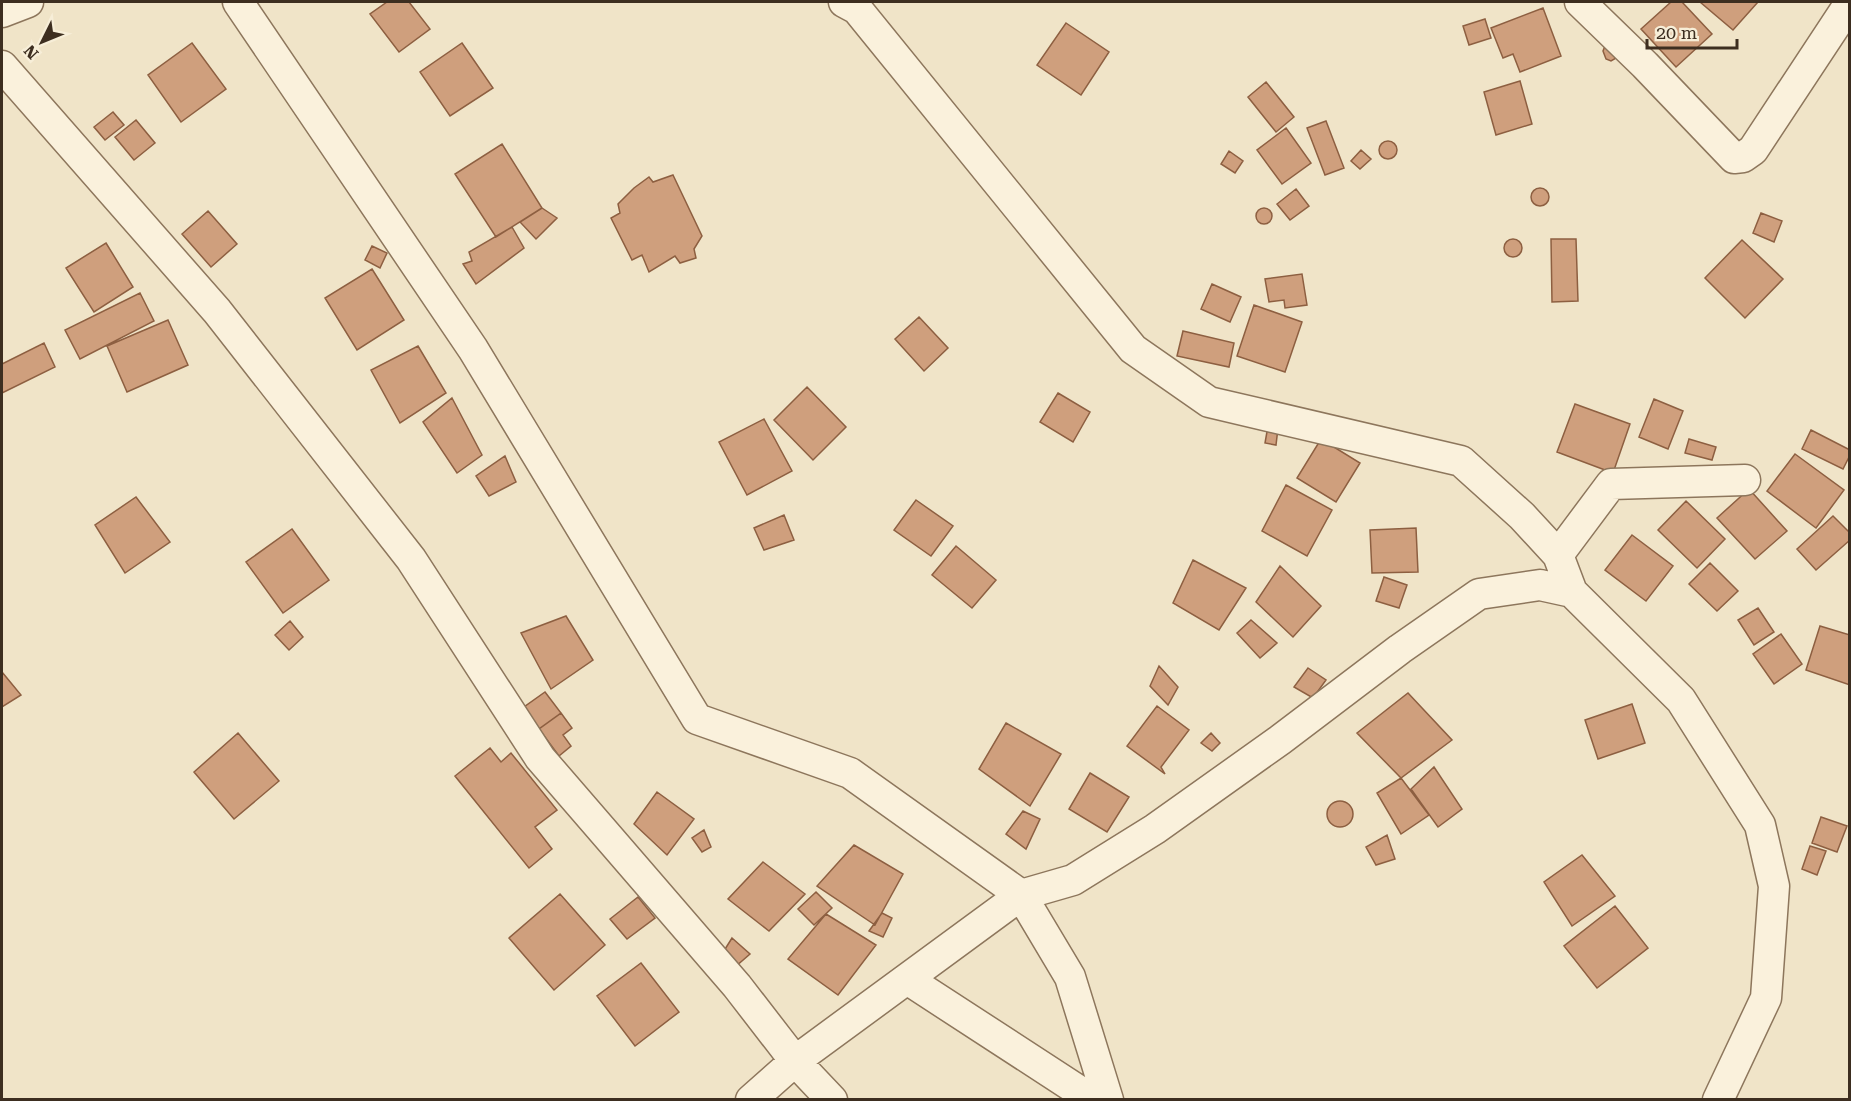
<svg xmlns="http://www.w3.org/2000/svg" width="1851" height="1101" viewBox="0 0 1851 1101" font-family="'Roboto Serif',serif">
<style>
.building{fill:#cf9f7d;stroke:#8d5f41;stroke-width:1.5}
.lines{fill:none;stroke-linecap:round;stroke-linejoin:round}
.minor-casing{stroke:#8d765c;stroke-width:33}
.minor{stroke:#faf1dc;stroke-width:30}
</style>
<rect width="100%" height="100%" fill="#f0e4c8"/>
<path class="building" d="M387,2H409L430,29L399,52L370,14Z
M1671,2H1682L1712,34L1676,67L1641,29Z
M1700,2H1758L1733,30Z
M1543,8L1561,56L1520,72L1513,54L1503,58L1491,28Z
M1485,19L1491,38L1469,45L1463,26Z
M1066,23L1109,52L1081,95L1037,65Z
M192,43L226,89L181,122L148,75Z
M462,43L493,88L450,116L420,72Z
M1605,46L1618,57L1611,61L1606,59L1603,51Z
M1520,81L1532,124L1496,135L1484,92Z
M1266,82L1294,117L1276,132L1248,97Z
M113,112L124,125L105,140L94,127Z
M136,120L155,143L134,160L115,137Z
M1326,121L1344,168L1325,175L1307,128Z
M1286,128L1311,163L1282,184L1257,150Z
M1379 150a9 9 0 1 1 18 0a9 9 0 1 1-18 0Z
M502,144L542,208L496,237L455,174Z
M1361,150L1371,159L1360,169L1351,161Z
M1229,151L1243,161L1235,173L1221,164Z
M673,175L702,236L694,249L696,258L680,263L675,256L649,272L642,255L632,260L611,218L620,213L618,204L634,188L649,177L653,182Z
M1531 197a9 9 0 1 1 18 0a9 9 0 1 1-18 0Z
M1296,189L1309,206L1290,220L1277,204Z
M1256 216a8 8 0 1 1 16 0a8 8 0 1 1-16 0Z
M542,208L557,218L536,239L520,222Z
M208,211L237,244L211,267L182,234Z
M1761,213L1782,221L1774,242L1753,233Z
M512,227L524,248L476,284L463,264L472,261L469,252Z
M1551,239H1576L1578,301L1552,302Z
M1504 248a9 9 0 1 1 18 0a9 9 0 1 1-18 0Z
M1742,240L1783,279L1745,318L1705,278Z
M106,243L133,287L94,312L66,268Z
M372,246L387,253L380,268L365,260Z
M372,269L404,320L357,350L325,298Z
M1302,274L1307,305L1285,308L1284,300L1269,302L1265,279Z
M1212,284L1241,297L1230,322L1201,309Z
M140,293L154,321L80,359L65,330Z
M1254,305L1302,322L1285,372L1237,356Z
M919,317L948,348L924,371L895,339Z
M168,320L188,365L127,392L107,346Z
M1183,331L1234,343L1229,367L1177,356Z
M44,343L55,367L2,393V364Z
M418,346L446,393L400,423L371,370Z
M807,387L846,427L813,460L774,420Z
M1058,393L1090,412L1073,442L1040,422Z
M452,398L482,455L457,473L423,422Z
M1654,399L1683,411L1668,449L1639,437Z
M1575,404L1630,424L1613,473L1557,452Z
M764,419L792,471L747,495L719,442Z
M1268,426L1278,428L1276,445L1265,443Z
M1811,430L1850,450V455L1843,469L1802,449Z
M1321,439L1360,463L1336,502L1297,478Z
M1689,439L1716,447L1712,460L1685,453Z
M1795,454L1844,490L1816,528L1767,491Z
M505,456L516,482L489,496L476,476Z
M1286,485L1332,510L1307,556L1262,531Z
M1749,489L1787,531L1755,559L1717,518Z
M136,497L170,542L125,573L95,525Z
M916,500L953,526L931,556L894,530Z
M1686,501L1725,539L1697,568L1658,530Z
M784,515L794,540L764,550L754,528Z
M1833,516L1850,533V540L1816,570L1797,549Z
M1416,528L1418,572L1372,573L1370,530Z
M292,529L329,580L283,613L246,562Z
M1632,535L1673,566L1646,601L1605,570Z
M956,546L996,580L972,608L932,575Z
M1193,560L1246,588L1219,630L1173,603Z
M1710,563L1738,591L1717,611L1689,584Z
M1280,566L1321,606L1293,637L1256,602Z
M1384,577L1407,585L1399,608L1376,601Z
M1758,608L1774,632L1754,645L1738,620Z
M566,616L593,660L551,689L521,633Z
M1251,620L1277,643L1260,658L1237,633Z
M290,621L303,637L289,650L275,635Z
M1820,626L1850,635V685L1806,670Z
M1781,634L1802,664L1774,684L1753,654Z
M1159,666L1178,687L1168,705L1150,686Z
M1308,668L1326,680L1313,698L1294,687Z
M2,672L21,695L2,707Z
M545,692L561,713L539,729L524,707Z
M1408,693L1452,740L1401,778L1357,733Z
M1632,704L1645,743L1598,759L1585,720Z
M1157,706L1189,730L1161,767L1165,774L1127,746Z
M561,713L572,728L563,735L571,746L559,756L539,729Z
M1006,723L1061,754L1030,806L979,769Z
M238,733L279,781L234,819L194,772Z
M1211,733L1220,743L1212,751L1201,743Z
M490,748L501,762L511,753L557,810L535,827L552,849L529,868L455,776Z
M1434,767L1462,809L1438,827L1411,789Z
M1090,773L1129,797L1107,832L1069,809Z
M1401,778L1429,815L1401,834L1377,793Z
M657,792L694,819L667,855L634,824Z
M1327 814a13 13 0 1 1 26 0a13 13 0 1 1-26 0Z
M1023,811L1040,819L1026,849L1006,834Z
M1821,817L1847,826L1837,852L1812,843Z
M704,830L711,847L702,852L692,838Z
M1387,835L1395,859L1376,865L1366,847Z
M854,845L903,874L875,925L817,886Z
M1810,846L1826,851L1817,875L1802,869Z
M1582,855L1615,896L1572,926L1544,882Z
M763,862L805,894L769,931L728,899Z
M816,892L832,908L814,925L798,909Z
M560,894L605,945L554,990L509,938Z
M638,897L655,918L627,939L610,919Z
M1615,906L1648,948L1597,988L1564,946Z
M882,913L892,918L883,937L869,931Z
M826,914L876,945L838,995L788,959Z
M732,938L750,954L735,967L722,954Z
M641,963L679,1012L635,1046L597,996Z"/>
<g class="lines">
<defs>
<path id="minor" d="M238,2L473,349L697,719L850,773L1021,895L1070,977L1108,1100
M844,2L857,9L1133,349L1209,402L1461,461L1522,516L1558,555
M1580,2L1645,65L1734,158L1743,157L1753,150L1850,3
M2,12L28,2
M2,66L217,311L411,559L540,758L737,986L795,1061L832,1100
M907,979L1093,1100
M751,1100L795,1061L1021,895L1073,880L1155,829L1280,740L1400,649L1479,594L1540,585L1572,592
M1718,1100L1766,998L1774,886L1760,825L1681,700L1572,592L1558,555L1611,484L1745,480"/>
</defs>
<use href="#minor" class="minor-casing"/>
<use href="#minor" class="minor"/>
</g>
<rect width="1851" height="1101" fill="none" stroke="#3d2e20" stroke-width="6"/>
<g transform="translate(42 42) rotate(227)" stroke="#f7eed8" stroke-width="4.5" paint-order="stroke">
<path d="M0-4.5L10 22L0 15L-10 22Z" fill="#3d2e20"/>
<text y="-9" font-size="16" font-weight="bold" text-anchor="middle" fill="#3d2e20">N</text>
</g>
<path d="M1647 39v9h90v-9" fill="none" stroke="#3d2e20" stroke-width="3"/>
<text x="1656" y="39" font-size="18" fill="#3d2e20" stroke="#f7eed8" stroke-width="4.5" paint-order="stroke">20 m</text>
</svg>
